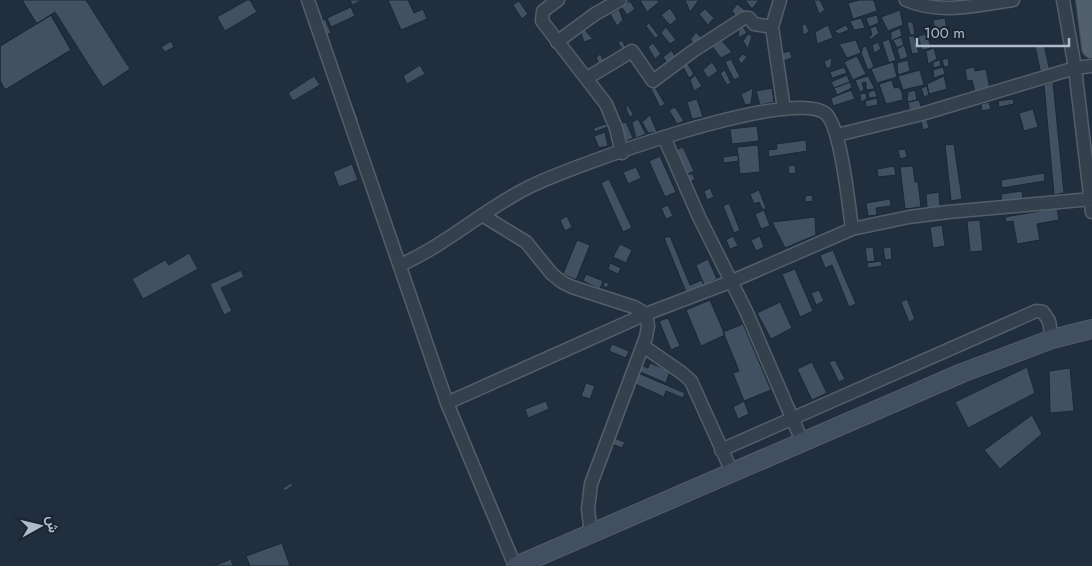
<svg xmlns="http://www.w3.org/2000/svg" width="1092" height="566" viewBox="0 0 1092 566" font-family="Jost,Vazirmatn,sans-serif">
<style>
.building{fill:#415162;stroke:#1c2734}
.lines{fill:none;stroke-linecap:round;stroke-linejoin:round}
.street-casing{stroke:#535e6b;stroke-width:15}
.secondary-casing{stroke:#535e6b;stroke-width:20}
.primary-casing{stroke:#3e4956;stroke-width:22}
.street{stroke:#35404d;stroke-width:12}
.secondary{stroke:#424f60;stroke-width:18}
.primary{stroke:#525f6d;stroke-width:20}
</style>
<rect width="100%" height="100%" fill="#212e3d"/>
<path class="building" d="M22,0H86L130,69L103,87L55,12L37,24Z
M247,0H250L257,12L225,31L217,17Z
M350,0H362L352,5Z
M388,0H408L414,13L423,9L427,19L401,30Z
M640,0H657L659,2L647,12Z
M685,0H699L690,12Z
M745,0H759L752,9Z
M814,0H820L825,10L819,14Z
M860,0H874L877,11L853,19L848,3Z
M519,1L528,14L522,19L513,5Z
M630,1L635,9L627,15L621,6Z
M737,4L746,11L738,19L732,11Z
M351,7L355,16L331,27L327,18Z
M670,8L677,19L670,25L661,15Z
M619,9L623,20L617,26L610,14Z
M705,9L714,18L708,25L699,14Z
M900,10L903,25L888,31L881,17Z
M51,15L71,50L5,90L0,81V46Z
M51,15L71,50L5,90L0,81V46Z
M877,15L879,23L869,27L866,18Z
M861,18L865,28L854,30L850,21Z
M945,18L947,30L935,31L933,20Z
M325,19L331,33L321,37L316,23Z
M907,22H913L915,35H910Z
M649,23L659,36L655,38L646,26Z
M806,24L809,32L803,35L802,25Z
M742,25L747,33L738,38L739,28Z
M828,25L833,38L817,44L815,32Z
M846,25L849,30L839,34L834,31Z
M876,26L879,33L870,40L869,36L872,35L870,28Z
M666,27L676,40L670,44L661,33Z
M933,27V31L925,33L924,28Z
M583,28L593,39L584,42L580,30Z
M900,28L902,36L891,41V32Z
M696,32L704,41L697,45L690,40Z
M748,34L752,36L748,49L743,41Z
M927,34L931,48L922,50L918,36Z
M908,36H914L919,53L912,54Z
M901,37L904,45L897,48L893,40Z
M889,39L896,60L889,63L882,42Z
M622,40L627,50L625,52L618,43Z
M856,40L861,53L847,58L839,44Z
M171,41L174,47L165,52L161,47Z
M722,41L732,52L721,58L712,46Z
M878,42L881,49L874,53L872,45Z
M653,43L661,54L655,59L648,47Z
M1044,44L1050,72L1041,74L1035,46Z
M904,45L908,57L900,60L897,49Z
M866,46L874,67L868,70L861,53L863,47Z
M934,48L937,59L928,64L926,51Z
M672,50L677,61L669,66L663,57Z
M790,51L792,58L783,61L781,53Z
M600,54L605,63L600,65L596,58Z
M743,54L747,57L741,64L738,59Z
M857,56L866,74L853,80L844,62Z
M832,58L831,66L827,69L824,61Z
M948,58L949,66L944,67L942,60Z
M731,59L740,77L734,80L725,62Z
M908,60L910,71L898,75L897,63Z
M940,60L941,66L933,68V62Z
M712,62L718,71L708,78L703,70Z
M893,62L897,77L877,83L871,69Z
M687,63L694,74L689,78L683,67Z
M420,65L425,74L407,84L403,76Z
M844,67L847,73L832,78L830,72Z
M943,67L945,74L934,78L933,70Z
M974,67L975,71L986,69L990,89L975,92L972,80L967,81L965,69Z
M725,70L731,83L727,85L720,73Z
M920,70L924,85L903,90L898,76Z
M695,75L702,86L694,91L690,80Z
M847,75L850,82L834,88L831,82Z
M314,76L320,85L293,101L288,93Z
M868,76L875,89L866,90V82L862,83L864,90L860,92L855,80Z
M944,76L947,89L929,94L927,84Z
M892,80L894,88L899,87L902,92L903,100L886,104L879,84Z
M850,82L852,88L837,95L834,88Z
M1053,82L1064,193L1054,195L1044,85Z
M927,86L929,95L924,97L921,88Z
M655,87L665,104L660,107L651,89Z
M753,88L751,104L745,105L741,94Z
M772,88L774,102L760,105L756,91Z
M851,90L855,99L833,106L831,98Z
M875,90L877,97L869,98L868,92Z
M915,90L917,100L907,102L908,92Z
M866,93L867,99L861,102L860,94Z
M877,98L878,105L866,107L865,101Z
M697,99L703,117L692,119L687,102Z
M1013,99L1014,104L999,107L998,101Z
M351,100L359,121L352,124L344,103Z
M919,100L922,110L910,113L908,102Z
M989,102L991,109L982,111L981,104Z
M627,104L633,114L630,118L626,109Z
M675,107L684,121L677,124L669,110Z
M1033,109L1038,127L1024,131L1019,113Z
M650,115L657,132L648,133L642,122Z
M638,119L646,134L636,138L632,122Z
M927,120L929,128L923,130L921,121Z
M626,122L633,138L622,143L618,124Z
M605,124L608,127L594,132V128Z
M757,126L759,141L732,144L730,129Z
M605,132L608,146L599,148L594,136Z
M806,140L807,151L769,157L768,150L777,149L776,144Z
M954,144L962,199L951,201L945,145Z
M758,145L760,172L740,174L737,147Z
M683,147L694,171L684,176L673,151Z
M905,149L907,157L900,159L898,150Z
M738,155L739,161L724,163L723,157Z
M660,156L676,192L665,197L649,161Z
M352,164L358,180L339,187L333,172Z
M795,165L796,173L789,174L788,166Z
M894,166L896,175L878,177L877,169Z
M913,166L915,182H918L921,207L905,209L900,167Z
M636,167L641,178L628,184L623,172Z
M692,173L695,179L690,182L687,176Z
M1044,173L1045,181L1002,188L1001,180Z
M609,179L632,228L623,232L601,183Z
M710,188L714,197L707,200L704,191Z
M759,190L766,208L763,210L759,202L754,204L750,194Z
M1022,191L1023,199L1002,202L1001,194Z
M939,192L940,207L927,208L926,194Z
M812,195L813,201L805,202V196Z
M890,199L891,206L876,208L877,215L868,216L866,203Z
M729,203L740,230L734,233L723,206Z
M668,205L673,216L666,219L661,208Z
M1057,208L1059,220L1037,224L1040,240L1017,244L1013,221L1006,222L1005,217Z
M764,210L770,226L761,229L755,214Z
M567,216L572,227L565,231L560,220Z
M815,217L816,235L785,248L772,222Z
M980,220L983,251L970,252L967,221Z
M942,225L945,246L933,248L930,227Z
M670,236L690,285L702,280L704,285L686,292L664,238Z
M733,236L738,246L730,249L726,240Z
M760,236L764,247L756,251L751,240Z
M577,240L590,245L576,280L563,274Z
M620,244L632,250L626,263L613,257Z
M873,247L875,261L867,262L865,248Z
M891,247L892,259L885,260L883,248Z
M833,250L856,304L849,307L832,265L825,268L820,255Z
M189,253L198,269L143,299L132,279L165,260L169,265Z
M708,259L717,279L704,285L696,265Z
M881,261L882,266L868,268L867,263Z
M610,263L621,268L618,274L608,269Z
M795,269L813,311L800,317L782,274Z
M241,270L244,277L221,288L232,311L224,315L210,284Z
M586,274L603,281L600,289L583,281Z
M604,282L609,283L607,288L603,286Z
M819,290L824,301L816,305L811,293Z
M907,299L915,319L909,322L901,302Z
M710,300L725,335L701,346L686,310Z
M780,302L792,328L771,339L757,313Z
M668,318L680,346L671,350L659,321Z
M743,324L771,390L744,401L733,373L739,371L723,332Z
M612,344L629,351L626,358L609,351Z
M835,360L845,379L839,382L829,362Z
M812,362L827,393L812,400L797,369Z
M650,363L670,371L666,383L638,371L640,365L648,368Z
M1027,367L1035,393L968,428L955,402Z
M1070,368L1074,411L1050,413L1049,371Z
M638,373L685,393L683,398L666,391L664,397L633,383Z
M586,383L595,386L590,399L581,396Z
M546,401L549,409L528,418L525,409Z
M744,401L749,414L738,419L733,407Z
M1032,415L1042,434L1000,469L984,450Z
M611,437L625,442L622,448L609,443Z
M291,483L293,485L285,491L283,488Z
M282,543L290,566H250L246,556Z
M231,559L233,566H214Z"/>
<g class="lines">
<defs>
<path id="street" d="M308,0L447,403L515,566
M558,0L543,11L542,21L606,104L616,128L622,153
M780,0L772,27L784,109
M906,0C940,15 978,5 1013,0
M1063,0L1075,68L1092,212
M557,42L595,14L620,0
M587,78L632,51L653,81L693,51L744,18H749L754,24L772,27
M837,135L922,114L1075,68L1092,66
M664,137L699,217L746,311L802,441
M482,215L526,242L552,274L562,282L572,287L634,307L646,314L648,326L646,337L591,484L588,509L591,533
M400,265C446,245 483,210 529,187C571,166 790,87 825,113C841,125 849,207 852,229
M643,346L682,373L691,381L732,472
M447,403L646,314L730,282L852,229L909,217L948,212L1092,199
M721,450L1036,311L1043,312L1049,321L1052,339"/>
<path id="secondary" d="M516,566L962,373L1052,339L1092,329"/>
<path id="primary" d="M1086,0L1092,48"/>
</defs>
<use href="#street" class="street-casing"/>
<use href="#secondary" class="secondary-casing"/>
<use href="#primary" class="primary-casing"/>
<use href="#street" class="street"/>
<use href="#secondary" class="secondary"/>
<use href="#primary" class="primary"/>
</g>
<g transform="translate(40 526) rotate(82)" stroke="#1a2532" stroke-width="4" paint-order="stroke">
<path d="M0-4L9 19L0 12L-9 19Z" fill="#b0bbc9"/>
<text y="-8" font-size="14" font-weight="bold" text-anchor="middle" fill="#b0bbc9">ش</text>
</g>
<path d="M917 38v8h152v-8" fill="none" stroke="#b0bbc9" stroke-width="2.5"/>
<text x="924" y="38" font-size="15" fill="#b0bbc9" stroke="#1a2532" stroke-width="4" paint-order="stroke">100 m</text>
</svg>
